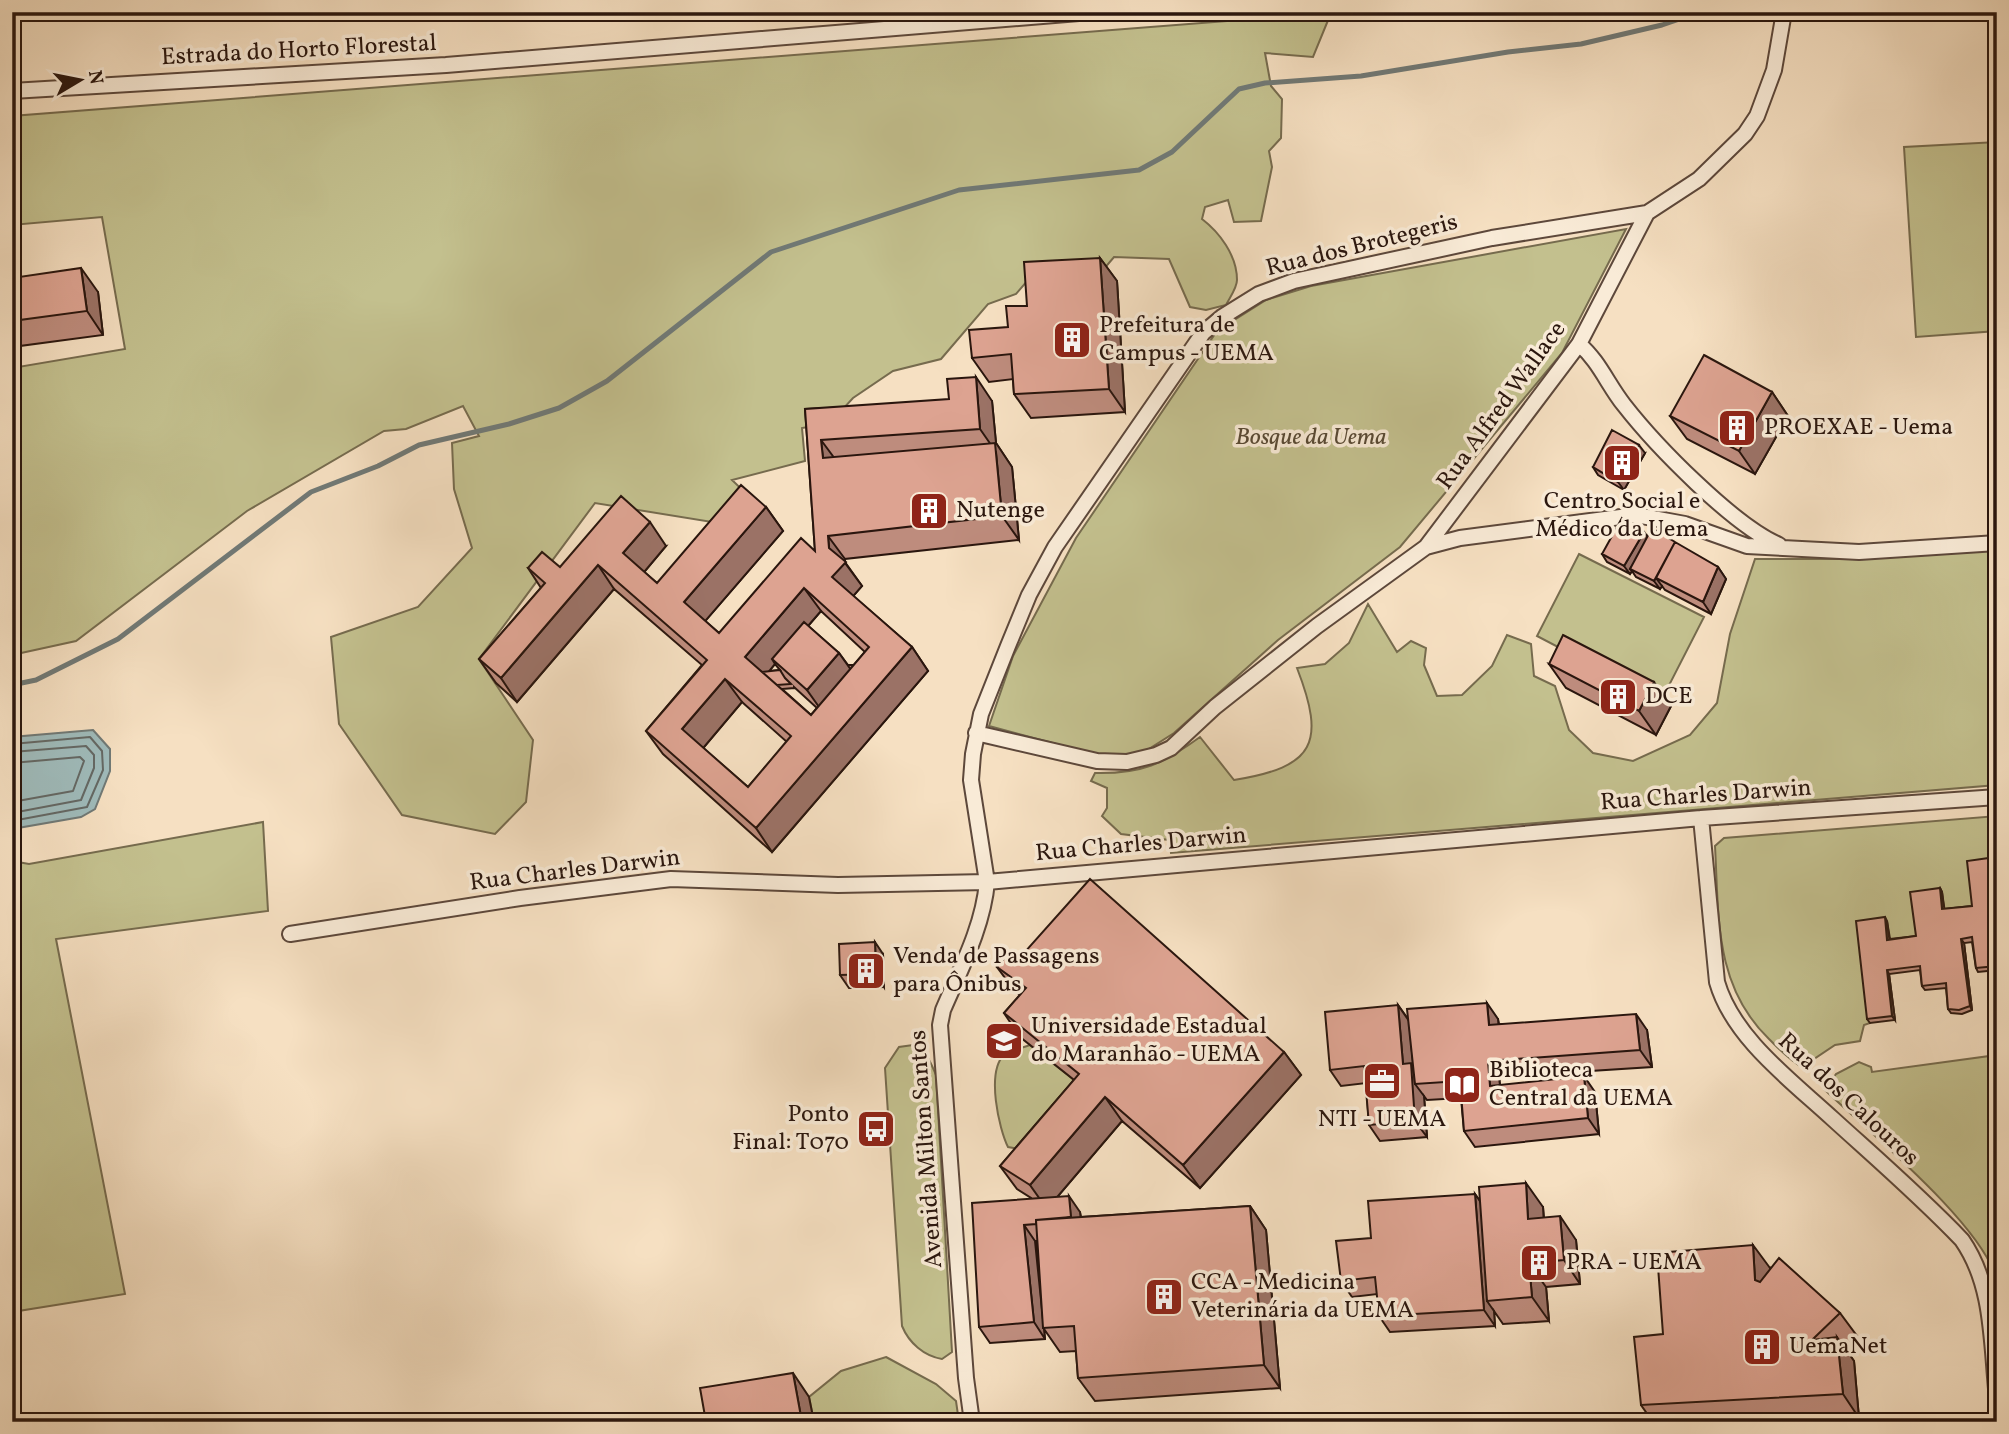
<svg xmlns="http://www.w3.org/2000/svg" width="2009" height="1434" viewBox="0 0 2009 1434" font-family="Vollkorn,serif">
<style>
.green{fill:#c3c08e;stroke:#766b4e;stroke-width:2}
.water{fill:#9fbbbb;stroke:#707976;stroke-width:2}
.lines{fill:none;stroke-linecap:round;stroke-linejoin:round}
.shore{stroke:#646864;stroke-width:2}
.stream{stroke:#707976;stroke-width:5}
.minor-casing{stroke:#5d483b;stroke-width:18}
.minor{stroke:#f9ebd7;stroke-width:14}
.wall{fill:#be8c7d;stroke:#2a160e;stroke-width:2;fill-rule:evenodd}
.shaded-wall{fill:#9b7266;stroke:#2a160e;stroke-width:2}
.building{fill:#dda391;stroke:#2a160e;stroke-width:2;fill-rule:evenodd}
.labels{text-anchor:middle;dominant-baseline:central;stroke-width:7;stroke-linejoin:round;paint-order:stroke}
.street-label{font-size:24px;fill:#2a160e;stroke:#f9ebd7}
.poi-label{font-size:24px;fill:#2a160e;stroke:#f9ebd7;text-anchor:start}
.park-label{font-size:24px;font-style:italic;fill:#584934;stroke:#f9ebd7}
</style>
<rect width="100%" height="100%" fill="#f6e0c2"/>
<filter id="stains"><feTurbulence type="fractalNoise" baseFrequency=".00286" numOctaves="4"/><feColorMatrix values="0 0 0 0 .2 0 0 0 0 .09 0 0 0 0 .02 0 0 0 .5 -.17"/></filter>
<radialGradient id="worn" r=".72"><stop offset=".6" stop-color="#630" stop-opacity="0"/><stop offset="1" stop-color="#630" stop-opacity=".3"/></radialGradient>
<path class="green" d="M1331,13L1313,57L1265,53L1271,86L1282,99L1281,138L1269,151L1272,167L1261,221L1234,222L1228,200L1205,207L1202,219C1219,232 1237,255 1237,280C1237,288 1230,297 1226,305L1206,310L1190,307L1169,259L1114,257L1103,270L1028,280L1016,294L988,304L941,359L893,371L853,398L830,423L802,428L805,461L732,480L753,500L718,523L595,503L479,659L533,740L526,802L495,834L402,815L339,724L331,637L418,607L472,548L454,489L452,443L479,436L463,406L406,429L384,431L247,511L76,641L12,655V368L125,349L102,217L12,225V116Z
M1997,142V331L1916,337L1904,147Z
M1626,229L1562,353L1400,547L1278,640L1174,733L1144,752L1113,759L989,726L1013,656L1076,538L1217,331L1266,300L1311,286Z
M1997,550V785L1171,853L1169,840L1121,834L1102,816L1107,808V788L1091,781L1095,773C1142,774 1163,764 1200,737L1234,780C1315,767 1326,743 1297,668L1325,664L1349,643L1368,604L1397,652L1411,641L1426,648L1424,665L1437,696L1462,695L1492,666L1507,635L1531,644L1534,676L1555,686L1569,730L1593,753L1633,761L1690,735L1717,703L1730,634L1755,559H1858Z
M1579,554L1704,617L1661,701L1537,636Z
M1997,816V862L1975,910L1918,941L1890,944L1870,1023L1864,1025L1860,1041L1835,1045L1802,1067C1789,1060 1779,1049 1769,1039C1714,986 1719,917 1715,846L1724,838Z
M263,822L268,911L56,939L125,1294L12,1312V861L29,864Z
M913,1045C927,1052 930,1061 936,1075L952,1352L942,1359C924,1356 909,1343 902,1326L885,1068L899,1047Z
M1030,1045L1096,1097L1019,1149L1008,1147C999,1129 986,1072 1004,1055C1010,1050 1023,1048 1030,1045Z
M1997,1055V1281C1984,1226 1869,1132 1825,1090L1836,1074L1859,1062L1871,1067L1872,1072Z
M886,1357L936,1384L956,1401L959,1422H814L809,1397L841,1371Z"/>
<path class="water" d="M93,730L110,749V771L95,809L81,817L12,829V737Z"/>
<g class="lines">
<path class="shore" d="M12,744L90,737L102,751L103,770L87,807L12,821
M12,752L86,746L94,755V768L81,800L12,813
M12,763L80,757L84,761L73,791L12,802"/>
<path class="stream" d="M12,685L36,680L118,639L311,492L378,466L419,445L509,424L559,408L607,381L771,252L959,190L1139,170L1172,152L1239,89L1265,83L1361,76L1508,52L1581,44L1662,25L1700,12"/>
<defs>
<path id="minor" d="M12,91L446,65L1091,12
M1579,344C1599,361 1608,385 1624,405C1656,446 1733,525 1779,545
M1426,547L1579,344L1647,213
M976,733L1097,761L1127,762L1156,755L1171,748L1215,707L1317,626L1426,547L1460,538L1636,515L1685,524L1747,546L1859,552L1997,543
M1701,818L1717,982C1733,1038 1792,1081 1833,1119C1877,1159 1921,1197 1962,1240C1994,1286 1991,1344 1997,1399
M290,934L520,898L671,879L838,885L987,882L1701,818L1997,797
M972,1422L966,1378L940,1025L943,1010C961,968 983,927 987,882L971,780L973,754L981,714L1008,646L1029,595L1055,547L1203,333L1222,317L1259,294L1294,281L1492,238L1647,213L1699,179L1745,134L1757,116L1774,70L1784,12"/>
</defs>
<use href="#minor" class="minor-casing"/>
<use href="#minor" class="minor"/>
</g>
<path class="wall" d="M1100,258L1117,281L1125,412L1031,418L1014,394L1013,379L989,382L972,358L1008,327L1027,306Z
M12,278L98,292L103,335L12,347Z
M1772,392L1788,416L1755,474L1687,439L1670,416Z
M992,401L996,443L1012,467L1019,540L845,559V562L862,586L853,596L912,647L928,671L772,852L663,754L646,731L702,665L614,589L517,702L496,683L479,659L541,588L528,568L560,567L666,546L644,572L657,583L766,507L783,531L705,621L719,633L815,551L805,409ZM821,611L865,652L854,665H848L839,653L808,626ZM775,664L780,670L769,671ZM794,687L817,708L811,715L782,689L794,688ZM742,702L787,742L748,787L703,748Z
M1645,453L1624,490L1598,475L1593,467Z
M1644,532L1647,536L1718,567L1726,579L1711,614L1665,590L1662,586L1660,589L1636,577L1632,571L1630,574L1607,562L1602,554Z
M1549,664L1671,706L1656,735L1566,688Z
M1997,858V970L1978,972L1976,968L1972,942L1964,943L1972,1010L1962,1014L1951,1013L1948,1009L1946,988L1925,990L1922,986L1920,970L1889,974L1895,1020L1870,1023L1867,1019L1887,921L1890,939L1916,936L1940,888L1942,892L1944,909L1972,906Z
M883,954L884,987L849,988L840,975Z
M1016,962L1284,1052L1301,1075L1200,1188L1122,1121L1057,1197L1080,1212L1081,1217L1250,1206L1266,1230L1280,1388L1095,1401L1078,1378L1076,1351L1060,1352L1044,1329L1045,1339L990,1343L979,1327L1031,1198L1017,1189L1000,1166L1074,1080L1020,1037L1004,1013L1020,995L1014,990L997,967ZM1035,1241H1037L1041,1300Z
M1398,1005L1408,1019H1498L1499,1024L1647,1030L1652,1067L1499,1077L1500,1085L1595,1092L1599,1134L1475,1147L1464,1131L1461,1098L1427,1100L1424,1096L1427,1137L1380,1141L1369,1125L1366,1083L1341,1086L1330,1070Z
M1475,1194L1480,1201L1543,1207L1544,1218L1576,1240L1580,1284L1546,1287L1549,1321L1503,1324L1494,1311L1495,1326L1390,1332L1379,1316L1377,1294L1352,1297L1341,1281L1371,1238Z
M1770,1268V1270L1840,1313L1857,1336L1845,1348L1854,1361L1859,1418L1787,1422H1653L1641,1405L1663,1334Z"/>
<path class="shaded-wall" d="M1100,258L1117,281L1125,412L1109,389Z
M81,268L98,292L103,335L87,311Z
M976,377L992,401L996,443L1012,467L1019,540L1002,516L996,452L980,429Z
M1772,392L1788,416L1755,474L1739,451Z
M821,440L838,463L823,458Z
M1639,445L1645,453L1624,490L1618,482Z
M766,507L783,531L701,626L684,602Z
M650,522L666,546L640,577L623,553Z
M1644,532L1650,540L1630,569L1632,571L1630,574L1624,566Z
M828,536L845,559V563L862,586L849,601L832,577Z
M1675,542L1656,578L1662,586L1660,589L1654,581Z
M598,565L614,589L517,702L501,678Z
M1718,567L1726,579L1711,614L1703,602Z
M804,588L821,611L776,663L772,659L775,664L762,680L745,657Z
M912,647L928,671L772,852L756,828Z
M839,653L856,677L824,714L807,690Z
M725,679L742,702L699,753L682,729Z
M1654,682L1671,706L1656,735L1639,711Z
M1940,888L1942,892L1945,913L1942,909Z
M1885,917L1887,921L1890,944L1887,940Z
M1961,939L1964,943L1972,1010L1970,1006Z
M875,942L883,954L884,987L876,974Z
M1887,970L1889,974L1895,1020L1892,1016Z
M1487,1003L1498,1019L1500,1041L1489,1025Z
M1398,1005L1409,1021L1415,1084L1424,1096L1427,1137L1415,1121L1403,1064Z
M1636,1014L1647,1030L1652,1067L1640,1050Z
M1284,1052L1301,1075L1200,1188L1183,1165Z
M1488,1061L1499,1077L1502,1102L1490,1086Z
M1584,1076L1595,1092L1599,1134L1588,1118Z
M1105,1097L1122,1121L1047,1209L1030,1185Z
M1526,1183L1543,1207L1545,1243L1528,1219Z
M1475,1194L1486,1210L1487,1301L1494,1311L1495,1326L1484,1310Z
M1069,1196L1080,1212L1083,1237L1071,1221Z
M1250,1206L1266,1230L1280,1388L1264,1365Z
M1560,1216L1576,1240L1580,1284L1564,1260Z
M1024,1225L1035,1241L1045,1339L1034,1322Z
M1753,1245L1770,1268L1772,1304L1755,1280Z
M1529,1263L1546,1287L1549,1321L1532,1297Z
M1837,1337L1854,1361L1859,1418L1843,1394Z
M793,1373L809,1397L814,1422H802Z"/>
<path class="building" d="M1100,258L1109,389L1014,394L1011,354L972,358L969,330L1008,327L1006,306H1027L1024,262Z
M81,268L87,311L12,321V278Z
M1704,355L1772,392L1739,451L1670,416Z
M976,377L980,429L821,440L823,458L995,443L1002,516L828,536L829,548L846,562L832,577L912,647L756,828L646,731L707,660L598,565L501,678L479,659L545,583L528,568L542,552L560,567L621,496L650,522L623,553L657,583L741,485L766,507L684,602L719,633L801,538L815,551L805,409L949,399L947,379ZM804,588L869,647L811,715L745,657ZM725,679L791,736L748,787L682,729Z
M1612,430L1639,445L1618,482L1593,467Z
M1622,518L1644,532L1624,566L1602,554Z
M1652,528L1675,542L1654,581L1630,569Z
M1675,542L1718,567L1703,602L1656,578Z
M804,622L839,653L807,690L772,659Z
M1563,635L1654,682L1639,711L1549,664Z
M780,670L785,678L791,684L777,685L762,672Z
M1996,857L1997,966L1976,968L1972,937L1961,939L1970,1006L1959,1010L1948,1009L1946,983L1922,986L1920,966L1887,970L1892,1016L1867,1019L1856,921L1885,917L1887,940L1916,936L1910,892L1940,888L1942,909L1972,906L1967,861Z
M1090,879L1284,1052L1183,1165L1105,1097L1030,1185L1000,1166L1079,1074L1004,1013L1026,988L997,967L1007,955L1016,962Z
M875,942L876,974L840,975L839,944Z
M1487,1003L1489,1025L1636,1014L1640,1050L1488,1061L1490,1086L1584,1076L1588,1118L1464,1131L1460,1081L1415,1084L1407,1009Z
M1398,1005L1403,1064L1411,1063L1415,1121L1369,1125L1364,1066L1330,1070L1325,1012Z
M1526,1183L1528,1219L1560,1216L1564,1260L1529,1263L1532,1297L1487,1301L1479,1187Z
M1475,1194L1484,1310L1379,1316L1375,1277L1341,1281L1336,1241L1371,1238L1368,1201Z
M1069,1196L1071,1217L1036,1220V1224L1024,1225L1034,1322L979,1327L972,1203Z
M1250,1206L1264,1365L1078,1378L1074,1326L1043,1328L1036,1220Z
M1753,1245L1755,1280L1760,1282L1779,1258L1840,1313L1812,1340L1837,1337L1843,1394L1641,1405L1634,1337L1663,1334L1657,1253Z
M793,1373L802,1422H706L700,1388Z"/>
<defs>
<symbol id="building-square" viewBox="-11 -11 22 22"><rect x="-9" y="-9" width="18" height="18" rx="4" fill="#8f2418" stroke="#f9ebd7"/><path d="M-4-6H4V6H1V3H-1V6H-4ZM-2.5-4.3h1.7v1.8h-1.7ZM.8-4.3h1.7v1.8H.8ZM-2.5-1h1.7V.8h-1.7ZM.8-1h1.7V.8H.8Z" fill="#fff"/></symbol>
<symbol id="university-square" viewBox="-11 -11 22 22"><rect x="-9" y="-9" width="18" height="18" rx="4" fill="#8f2418" stroke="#f9ebd7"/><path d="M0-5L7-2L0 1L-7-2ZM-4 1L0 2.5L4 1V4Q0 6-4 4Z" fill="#fff"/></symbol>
<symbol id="office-square" viewBox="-11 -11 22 22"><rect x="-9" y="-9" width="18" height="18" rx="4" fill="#8f2418" stroke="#f9ebd7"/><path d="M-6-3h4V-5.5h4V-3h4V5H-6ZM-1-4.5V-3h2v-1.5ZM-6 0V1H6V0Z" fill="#fff"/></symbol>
<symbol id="library-square" viewBox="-11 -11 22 22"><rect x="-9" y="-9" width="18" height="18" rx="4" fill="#8f2418" stroke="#f9ebd7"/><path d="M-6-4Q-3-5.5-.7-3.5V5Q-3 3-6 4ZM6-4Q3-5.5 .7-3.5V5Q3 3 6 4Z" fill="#fff"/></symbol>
<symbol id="bus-square" viewBox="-11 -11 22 22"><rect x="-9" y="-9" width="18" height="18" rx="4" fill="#8f2418" stroke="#f9ebd7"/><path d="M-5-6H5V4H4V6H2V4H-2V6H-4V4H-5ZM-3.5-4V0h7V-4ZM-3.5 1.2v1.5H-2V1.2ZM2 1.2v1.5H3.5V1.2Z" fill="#fff"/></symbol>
</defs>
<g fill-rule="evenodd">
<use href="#building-square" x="1050" y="318" width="44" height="44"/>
<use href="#building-square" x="1715" y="406" width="44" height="44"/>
<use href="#building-square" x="1600" y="441" width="44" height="44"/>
<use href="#building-square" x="907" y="489" width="44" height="44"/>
<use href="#building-square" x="1596" y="675" width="44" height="44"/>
<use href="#building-square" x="844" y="949" width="44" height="44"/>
<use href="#university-square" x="982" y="1019" width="44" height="44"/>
<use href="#office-square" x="1360" y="1059" width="44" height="44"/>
<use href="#library-square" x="1440" y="1063" width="44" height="44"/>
<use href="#bus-square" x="854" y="1107" width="44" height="44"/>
<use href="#building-square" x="1517" y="1241" width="44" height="44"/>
<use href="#building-square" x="1142" y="1275" width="44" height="44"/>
<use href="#building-square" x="1740" y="1325" width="44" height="44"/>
</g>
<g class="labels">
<g class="street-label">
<text transform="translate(299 51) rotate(-3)">Estrada do Horto Florestal</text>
<text transform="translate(1362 246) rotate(-14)">Rua dos Brotegeris</text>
<text transform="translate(1502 406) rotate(-54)">Rua Alfred Wallace</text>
<text transform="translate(1706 796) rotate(-4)">Rua Charles Darwin</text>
<text transform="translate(1141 845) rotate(-5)">Rua Charles Darwin</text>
<text transform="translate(575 871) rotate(-7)">Rua Charles Darwin</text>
<text transform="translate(1848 1100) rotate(43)">Rua dos Calouros</text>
<text transform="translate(927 1149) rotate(-94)">Avenida Milton Santos</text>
</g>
<g class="poi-label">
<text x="1099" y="326">Prefeitura de<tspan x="1099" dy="28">Campus - UEMA</tspan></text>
<text x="1764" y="428">PROEXAE - Uema</text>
<text x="1622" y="502" text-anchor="middle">Centro Social e<tspan x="1622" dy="28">Médico da Uema</tspan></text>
<text x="956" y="511">Nutenge</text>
<text x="1645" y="697">DCE</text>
<text x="893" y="957">Venda de Passagens<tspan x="893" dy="28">para Ônibus</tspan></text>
<text x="1031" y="1027">Universidade Estadual<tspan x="1031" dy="28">do Maranhão - UEMA</tspan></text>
<text x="1489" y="1071">Biblioteca<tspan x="1489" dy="28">Central da UEMA</tspan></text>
<text x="849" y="1115" text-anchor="end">Ponto<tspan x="849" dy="28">Final: T070</tspan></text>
<text x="1382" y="1120" text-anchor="middle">NTI - UEMA</text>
<text x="1566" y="1263">PRA - UEMA</text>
<text x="1191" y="1283">CCA - Medicina<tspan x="1191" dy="28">Veterinária da UEMA</tspan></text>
<text x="1789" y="1347">UemaNet</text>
</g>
<g class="park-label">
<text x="1311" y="438">Bosque da Uema</text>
</g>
</g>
<rect width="2009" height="1434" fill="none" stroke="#f6e0c2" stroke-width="42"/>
<rect x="14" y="14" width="1981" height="1406" fill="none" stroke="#2a160e" stroke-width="3.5"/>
<rect x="21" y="21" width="1967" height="1392" fill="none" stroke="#2a160e" stroke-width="2"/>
<g transform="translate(80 80) rotate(80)" stroke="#f9ebd7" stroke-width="5" paint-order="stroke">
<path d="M0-5L12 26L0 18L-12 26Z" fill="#2a160e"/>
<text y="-10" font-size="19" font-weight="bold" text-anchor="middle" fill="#2a160e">N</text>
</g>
<rect width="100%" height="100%" filter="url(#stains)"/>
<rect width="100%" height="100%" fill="url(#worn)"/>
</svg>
